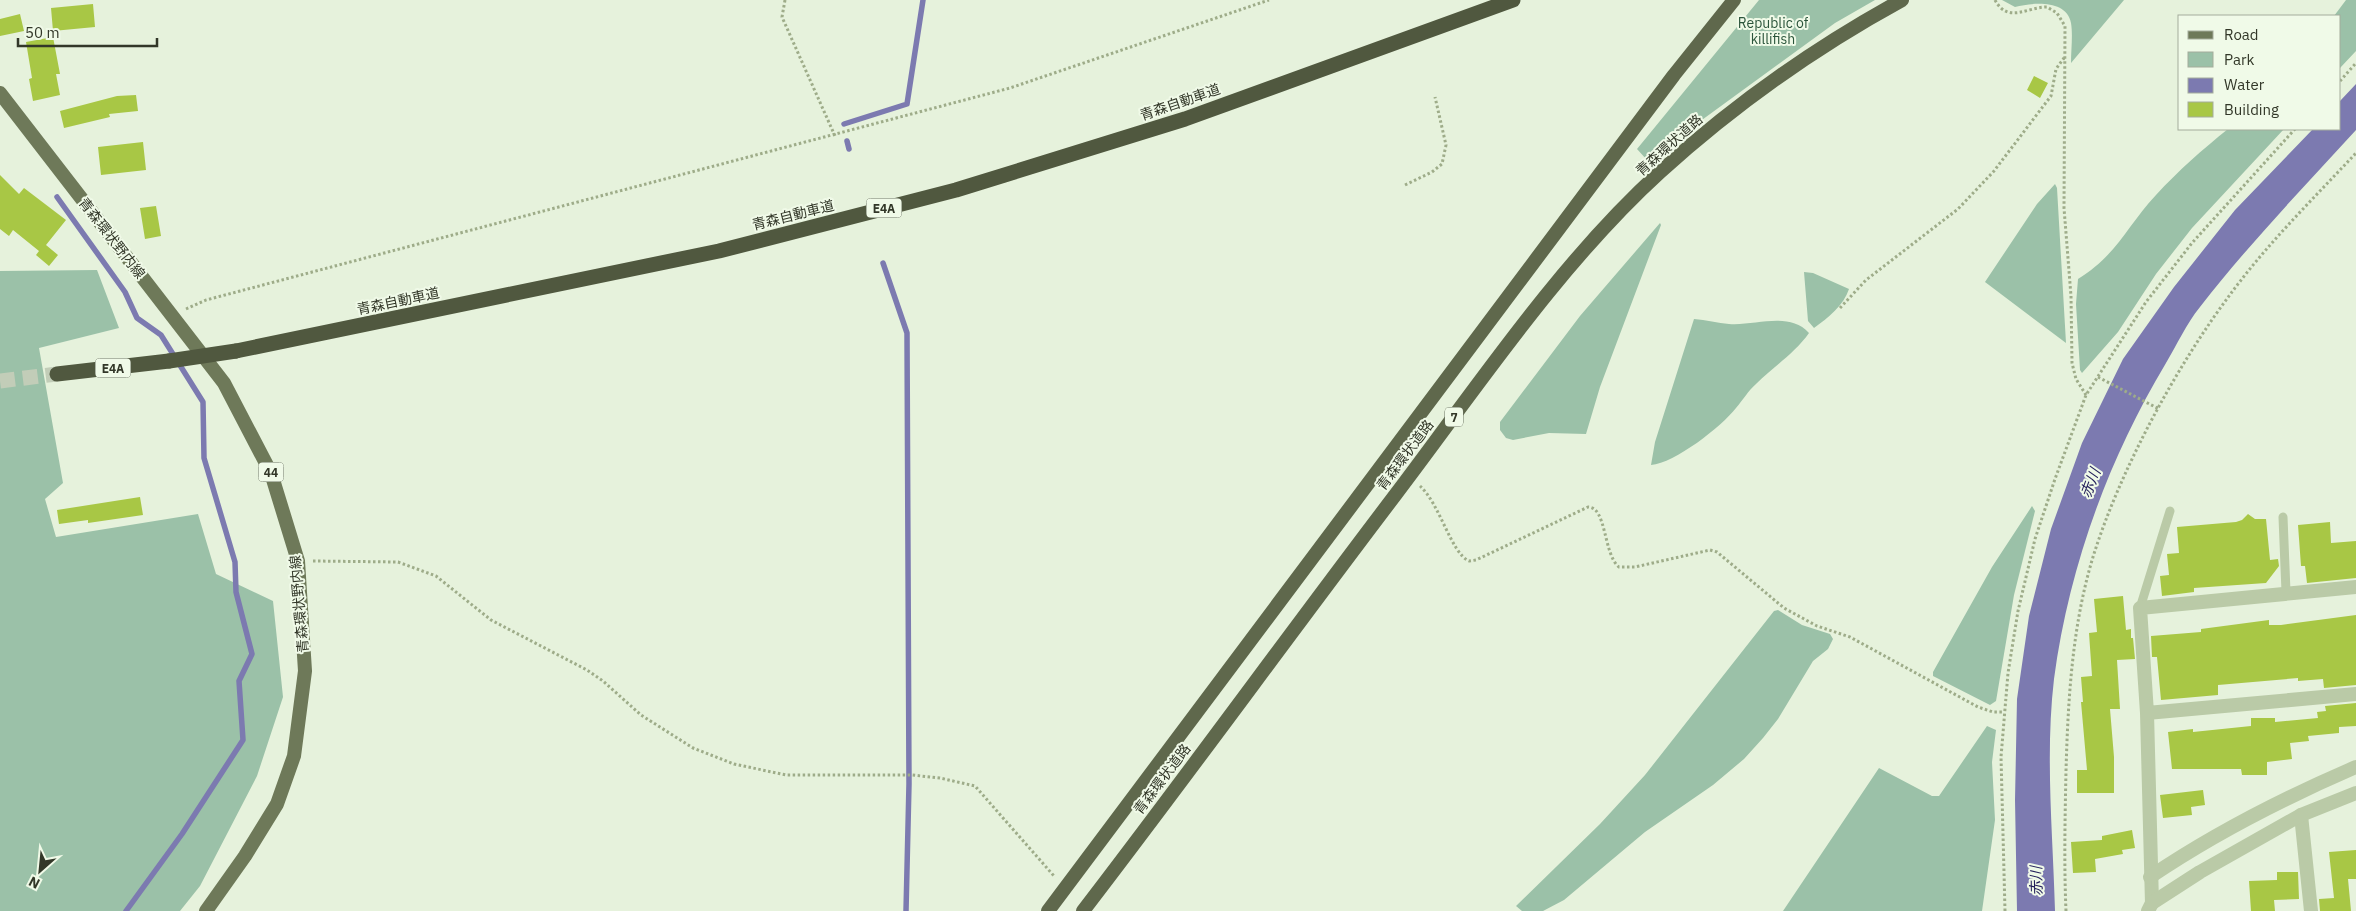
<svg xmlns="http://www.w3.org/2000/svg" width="2356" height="911" viewBox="0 0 2356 911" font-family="'IBM Plex Sans','Noto Sans JP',sans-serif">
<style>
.green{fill:#9bc1a8}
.water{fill:#7c7ab0}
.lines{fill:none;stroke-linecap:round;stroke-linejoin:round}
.stream{stroke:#7c7ab0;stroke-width:5.5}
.building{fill:#a8c745}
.motorway-tunnel{stroke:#c2cdb8;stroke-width:15;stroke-dasharray:15 8;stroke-linecap:butt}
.path{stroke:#9eac89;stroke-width:3;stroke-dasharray:2.5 2.5;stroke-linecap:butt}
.service{stroke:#bacaa7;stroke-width:9}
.minor{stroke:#bacaa7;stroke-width:14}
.tertiary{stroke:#bacaa7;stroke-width:14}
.primary{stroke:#6e7959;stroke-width:14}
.trunk{stroke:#5f684c;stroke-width:14}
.motorway{stroke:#50583f;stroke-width:15}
.motorway-bridge{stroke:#50583f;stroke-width:15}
.labels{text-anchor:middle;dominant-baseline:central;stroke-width:4;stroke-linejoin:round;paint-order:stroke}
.shield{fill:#f0fae8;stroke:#6b7262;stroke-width:1}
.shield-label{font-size:12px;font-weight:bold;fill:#323728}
.park-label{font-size:14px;fill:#2b553b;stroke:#f0fae8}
.street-label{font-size:14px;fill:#323728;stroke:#f0fae8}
.water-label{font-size:15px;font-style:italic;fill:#211d59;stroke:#f0fae8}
</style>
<rect width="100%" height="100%" fill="#e6f2dc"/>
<path class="green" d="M1759,0H1875L1835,23L1647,160L1637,149Z
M2002,0H2124L2071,63C2071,50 2073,35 2071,23C2067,0 2034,2 2015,7Z
M2346,0H2356V51L2340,68V16H2334Z
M2228,129H2284L2192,228L2156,274L2118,332L2082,373L2080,370L2076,304L2078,279C2117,255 2127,226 2156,195C2178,171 2203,149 2228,129Z
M2055,184L2057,188L2066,343L1985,282L2037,204Z
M1660,223L1661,225L1600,387L1586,434L1549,433L1513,440L1506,438L1500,430V422L1580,316Z
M97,270L119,328L39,348L63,483L45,499L56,537L198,514L216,574L273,601L283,697L257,776L200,886L180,911H0V271Z
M1804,272L1813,273L1849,289C1844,305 1828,318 1814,328L1808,321Z
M1694,319C1706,320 1718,323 1729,324C1756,326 1789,311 1809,333C1795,353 1773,367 1756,384C1748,391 1743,400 1736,408C1721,427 1675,463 1651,465L1655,442Z
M2032,506L2035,511L2014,595L1996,701L1990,705L1933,676V672L1992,567Z
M1778,610L1802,625L1830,634L1833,639L1828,649L1813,661L1778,719L1763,738L1744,759L1713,785L1645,832L1564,900L1543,911H1522L1516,906L1600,824L1645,775L1774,611Z
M1987,726L1996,730L1992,762L1995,820L1982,911H1783L1879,768L1932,796H1939Z"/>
<path class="water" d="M2356,84V130C2303,188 2248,245 2200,307C2186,324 2177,345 2166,363C2108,460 2069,567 2054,679C2045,755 2053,835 2055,911H2017L2015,800L2017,699L2029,616L2051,529L2082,443L2123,359L2174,287L2235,210L2313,129H2340V101Z"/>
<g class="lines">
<path class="stream" d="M844,124L907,104L923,0
M847,141L849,149
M57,197L125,292L137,318L161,335L203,402L204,458L235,562L236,592L252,654L239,681L243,740L182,834L126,911
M883,263L907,333L909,784L906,911"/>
</g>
<path class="building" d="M93,4L95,27L53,31L51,8Z
M20,14L24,31L0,36V19Z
M53,37L60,74H56L60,95L33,101L29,79L32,78L26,42Z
M2034,76L2048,83L2040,98L2027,90Z
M136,95L138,111L109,114L110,117L64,128L60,111L117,96Z
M143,142L146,170L101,175L98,147Z
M0,175L19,194L24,188L66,220L46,245L58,255L49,266L36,255L39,251L13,230L9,236L0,229Z
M156,206L161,236L145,239L140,208Z
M140,497L143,515L88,523V520L59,524L57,510Z
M2248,514L2255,519H2266L2270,560L2278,559L2279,566L2266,583L2194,588V592L2162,596L2160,576L2169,575L2167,554L2179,553L2177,527L2236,522L2242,520Z
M2330,522L2331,543L2356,541V578L2307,583L2305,566H2301L2298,525Z
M2123,596L2126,630L2131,629V638H2133L2135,659L2117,660L2120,709H2110L2114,757V793H2077V770H2087L2081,702H2083L2081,677L2092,676L2089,633L2097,632L2094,599Z
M2356,615V685L2324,688L2323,679L2298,681V678L2218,685V695L2161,700L2157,657H2152L2151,636L2201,632V629L2269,620V625H2281Z
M2356,703V726L2339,727V733L2308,736L2309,741L2290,743L2292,759L2267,762V775H2242L2241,769H2172L2168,732L2193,729V732L2251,726V718H2275V722L2318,718L2317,712L2326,711L2325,706Z
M2203,790L2205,805L2191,807L2192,815L2163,818L2160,795Z
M2132,830L2135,848L2122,850L2123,854L2095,859L2096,872L2073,873L2071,842L2102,840V836Z
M2356,850V879H2348L2351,911H2320L2319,899L2334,898L2329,852Z
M2277,872H2298L2299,899L2274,900L2275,911H2251L2249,881L2277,880Z"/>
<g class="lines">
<path class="motorway-tunnel" d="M0,381L57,374"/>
<path class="path" d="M785,0L782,17L835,136
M1995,0C2008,24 2027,7 2047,7L2057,13L2065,26L2064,208L2071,296L2072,363L2076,379L2086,395
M2340,81L2356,63
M1405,185L1432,172L1442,164L1446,145L1435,97
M1840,308L1866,280L1958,209L1994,171L2051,96L2056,69L2064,58
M186,309L206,300L1010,88L1269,0
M2098,377L2159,409
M1420,486C1440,504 1451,553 1469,561L1476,560L1588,507C1607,507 1603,554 1619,567H1635L1710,550L1717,552L1784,608L1817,626L1850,637L1978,707L1993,712H2004
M313,561L398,562L436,576L491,620L587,670L603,681L641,715L693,748L734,764L786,775H912L940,778L975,786L1054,876
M2005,911L2001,757L2008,673L2018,611L2035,539L2055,479L2086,395L2146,302L2192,243L2295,129
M2066,911C2064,865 2065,818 2066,771C2068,700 2072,626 2093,557C2120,470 2177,365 2232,292C2269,242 2314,198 2356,153"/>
<path class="service" d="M2283,517L2286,592
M2140,608L2170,511"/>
<path class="minor" d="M2147,713L2356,694
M2301,815L2311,911
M2148,911L2152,903L2147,713L2140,608L2356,587"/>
<path class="tertiary" d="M2150,877C2215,833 2284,798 2356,767
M2152,903L2200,872L2301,815L2356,793"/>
<path class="primary" d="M0,93L224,383L271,473L298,561L305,671L294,756L277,804L245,856L206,911"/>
<path class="trunk" d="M1048,911L1674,75L1734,0
M1083,911C1189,773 1291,632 1396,494C1478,386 1559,264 1660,172C1734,105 1814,48 1902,0"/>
<path class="motorway" d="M236,351L719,251L956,190L1185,119L1513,0
M57,374L169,361"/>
<path class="motorway-bridge" d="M169,361L236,351"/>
</g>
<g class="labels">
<g class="shield">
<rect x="866.5" y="198.5" width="35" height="19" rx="4"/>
<rect x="95.5" y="358.5" width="35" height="19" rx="4"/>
<rect x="1445" y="407.5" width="18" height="19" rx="4"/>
<rect x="258.5" y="462.5" width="25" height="19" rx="4"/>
</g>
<g class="shield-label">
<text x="884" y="208">E4A</text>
<text x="113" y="368">E4A</text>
<text x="1454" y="417">7</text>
<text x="271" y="472">44</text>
</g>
<g class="park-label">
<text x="1773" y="23">Republic of<tspan x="1773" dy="16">killifish</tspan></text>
</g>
<g class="street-label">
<text transform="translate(1180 102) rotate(-19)">青森自動車道</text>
<text transform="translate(1669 145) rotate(-42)">青森環状道路</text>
<text transform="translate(793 215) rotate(-14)">青森自動車道</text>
<text transform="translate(112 238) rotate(52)">青森環状野内線</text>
<text transform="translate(398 301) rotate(-12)">青森自動車道</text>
<text transform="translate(1405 455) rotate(-53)">青森環状道路</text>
<text transform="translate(299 604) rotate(-95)">青森環状野内線</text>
<text transform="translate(1162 779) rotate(-53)">青森環状道路</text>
</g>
<g class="water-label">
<text transform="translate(2090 483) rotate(-69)">赤川</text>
<text transform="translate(2036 881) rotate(-91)">赤川</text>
</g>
</g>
<rect x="2178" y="15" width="162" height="115" fill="#f0fae8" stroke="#a4ac9b"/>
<rect x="2188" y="31" width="25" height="8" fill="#6e7959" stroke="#a4ac9b"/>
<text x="2224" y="40" font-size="15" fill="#323728">Road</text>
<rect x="2188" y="52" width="25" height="15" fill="#9bc1a8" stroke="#a4ac9b"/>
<text x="2224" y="65" font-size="15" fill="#323728">Park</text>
<rect x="2188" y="78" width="25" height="15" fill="#7c7ab0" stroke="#a4ac9b"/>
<text x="2224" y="90" font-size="15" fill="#323728">Water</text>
<rect x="2188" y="102" width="25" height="15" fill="#a8c745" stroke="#a4ac9b"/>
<text x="2224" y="115" font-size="15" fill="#323728">Building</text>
<g transform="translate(40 871) rotate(207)" stroke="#f0fae8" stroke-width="4" paint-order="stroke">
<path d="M0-4L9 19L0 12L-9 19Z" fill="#323728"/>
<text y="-8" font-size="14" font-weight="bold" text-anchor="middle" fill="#323728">N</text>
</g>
<path d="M18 38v8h139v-8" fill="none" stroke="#323728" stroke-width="2.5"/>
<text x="25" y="38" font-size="15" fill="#323728" stroke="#f0fae8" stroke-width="4" paint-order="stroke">50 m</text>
</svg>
